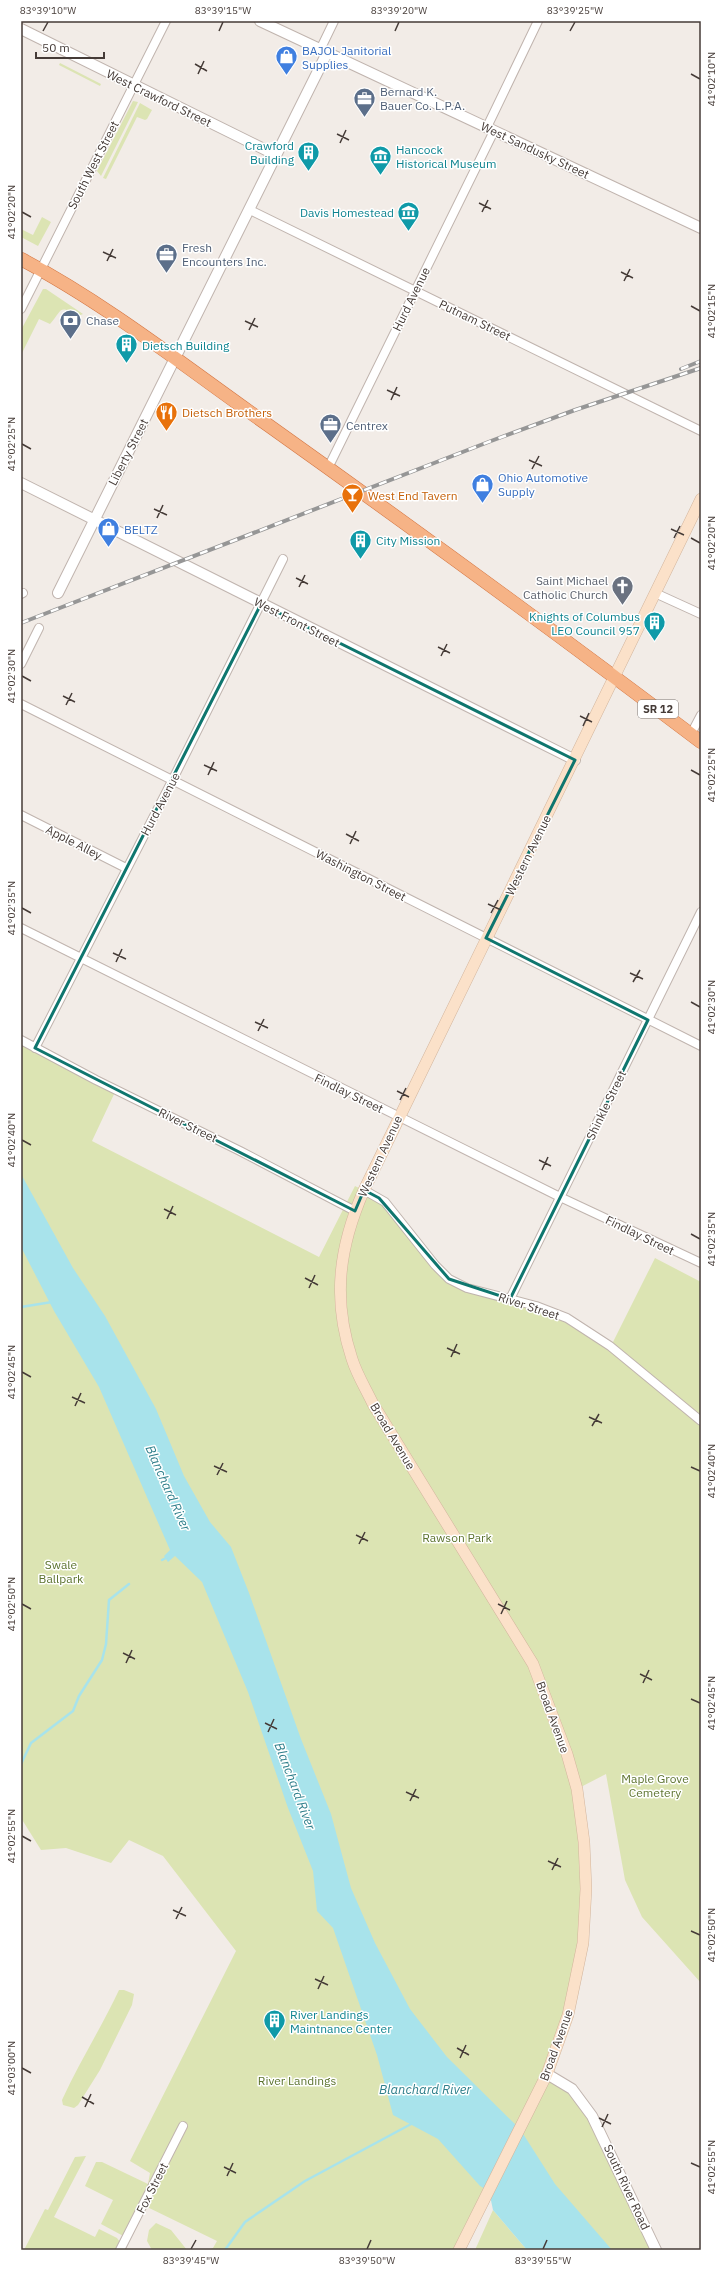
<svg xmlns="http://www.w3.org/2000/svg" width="722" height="2271" viewBox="0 0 722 2271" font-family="'IBM Plex Sans',sans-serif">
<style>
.green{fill:#dce4b3}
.water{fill:#a8e3eb}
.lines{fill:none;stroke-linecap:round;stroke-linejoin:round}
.stream{stroke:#a8e3eb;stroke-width:2.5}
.minor-casing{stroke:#c0b4ae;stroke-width:10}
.tertiary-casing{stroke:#c0b4ae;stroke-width:12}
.secondary-casing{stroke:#d2b59d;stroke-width:12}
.trunk-casing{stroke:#d37441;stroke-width:14}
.minor{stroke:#fff;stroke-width:8}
.tertiary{stroke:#fff;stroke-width:10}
.secondary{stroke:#fbe1c9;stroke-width:11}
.trunk{stroke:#f6b386;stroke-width:13}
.rail-casing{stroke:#969696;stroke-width:4}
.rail{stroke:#fff;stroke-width:2.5;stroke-dasharray:8;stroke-linecap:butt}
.marked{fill:none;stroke:#0f766e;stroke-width:3;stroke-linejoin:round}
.ticks{fill:none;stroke:#453b37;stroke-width:1.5}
.labels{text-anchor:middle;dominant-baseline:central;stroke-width:3;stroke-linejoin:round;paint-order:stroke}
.shield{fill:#fff;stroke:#7d7673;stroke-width:1}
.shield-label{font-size:11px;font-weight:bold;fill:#453b37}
.shop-label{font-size:12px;fill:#366cbe;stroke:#fff;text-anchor:start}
.service-label{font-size:12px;fill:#4e5e75;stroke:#fff;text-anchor:start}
.street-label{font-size:12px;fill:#453b37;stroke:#fff}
.culture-label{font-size:12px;fill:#0d838f;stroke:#fff;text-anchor:start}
.food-label{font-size:12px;fill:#c56008;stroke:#fff;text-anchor:start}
.worship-label{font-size:12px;fill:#5b616d;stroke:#fff;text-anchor:end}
.park-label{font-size:12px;fill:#5c732e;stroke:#fff}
.water-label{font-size:13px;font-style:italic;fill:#2f7f8b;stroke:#fff}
.neatline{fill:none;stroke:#453b37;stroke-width:1.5}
.ticks-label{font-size:10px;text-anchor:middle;fill:#453b37}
</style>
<rect width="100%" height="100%" fill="#f2ece7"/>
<path class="green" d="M60,63L101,84L100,86L59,65Z
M133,101L138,102L101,176L97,171Z
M140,103L152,110L147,119L145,120L137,117L106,179L103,178Z
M42,217L51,222L38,246L21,237V229L33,235Z
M43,289H46L83,314L78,316C58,303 62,311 50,324L39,319L21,355V330Z
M21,1040L116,1090L92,1141L319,1257L355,1186L379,1198L449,1279L536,1306L611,1346L655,1258L701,1282V1983L642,1917L625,1880L606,1774L577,1789L586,1889L579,1969L547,2074L572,2089L592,2116L656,2250H567L499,2173L459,2250H208L213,2248L217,2241L143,2205L127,2238L101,2224L113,2200L85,2186L96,2162H102L148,2184L150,2173L130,2161L236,1951L163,1856L129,1840L111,1863L66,1848L41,1850L21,1818Z
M119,1990H124L134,1994L132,2005L100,2070L78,2105L74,2108L63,2105L62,2100C79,2063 101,2028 119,1990Z
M86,2156L54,2217L95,2237L99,2229L117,2238L123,2246L120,2250H24L45,2209L48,2210L75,2157Z
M493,2210L527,2250H475Z
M156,2223L171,2230L187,2250H152L147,2241L149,2230Z"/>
<path class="water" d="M21,1174L73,1268L105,1316L156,1409L184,1476L210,1522L231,1547L249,1593L301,1739L331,1814L351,1888L375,1943L410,2009L447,2057L520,2129L555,2184L612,2250H527L493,2210L489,2191L480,2186L438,2139L393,2115L377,2055L333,1928L317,1911L313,1871L288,1808L248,1692L202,1582L175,1556L168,1562L164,1556L170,1550L99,1387L54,1311L21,1247Z"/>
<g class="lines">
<path class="stream" d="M21,1307L52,1302
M162,1560L166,1558
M21,1764L31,1743L73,1711L79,1696L102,1660L106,1644L109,1600L129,1584
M225,2250L245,2222L305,2181L413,2123"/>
<defs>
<path id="minor" d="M320,50L334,21
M487,127L538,21
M250,210L701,431
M21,309L166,21
M328,468L494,131
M655,593L701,614
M21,594L23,593
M21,664L39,628
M21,704L701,1046
M691,734L701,715
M21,815L126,868
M21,928L560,1197L701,1263
M21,1040L96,1080L240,1151L355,1211
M35,1048L173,779L283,559
M364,1190L385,1202L435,1265L449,1279L467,1288L536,1306L567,1318L610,1346L701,1421
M510,1299L701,912
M120,2250L183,2126"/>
<path id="tertiary" d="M260,21L701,228
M21,29L276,155
M21,483L575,760
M58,593L327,53
M547,2074L572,2089L592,2116L656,2250"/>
<path id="secondary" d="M459,2250L547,2074L568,2015L583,1943L586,1889L584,1842L577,1789L567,1754L533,1664L373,1404C366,1389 357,1375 352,1359C332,1299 339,1247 364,1190L701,499"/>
<path id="trunk" d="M21,259C108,305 187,368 268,425C414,529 558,634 701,742"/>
</defs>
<use href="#minor" class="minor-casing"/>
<use href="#tertiary" class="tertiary-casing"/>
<use href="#secondary" class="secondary-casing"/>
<use href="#trunk" class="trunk-casing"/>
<use href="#minor" class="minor"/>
<use href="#tertiary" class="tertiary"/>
<use href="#secondary" class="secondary"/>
<use href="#trunk" class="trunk"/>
<defs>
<path id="rail" d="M681,369L701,361
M21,623L491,441L575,410L701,368"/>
</defs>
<use href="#rail" class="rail-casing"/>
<use href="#rail" class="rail"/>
</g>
<path class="marked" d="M261,604L575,760L486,938L648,1020L510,1299L449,1279L379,1198L364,1190L355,1211L35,1048Z"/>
<path class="ticks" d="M43,31L48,22M219,31L223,22M395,31L399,22M570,31L575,22M195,64L207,71M198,74L204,61M691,74L700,79M337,134L349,140M340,143L346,130M479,203L491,209M22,212L31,217M482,212L488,200M103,252L116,258M107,261L113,249M621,272L633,278M624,281L630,269M691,306L700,311M245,321L258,327M249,330L255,318M387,390L400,396M391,400L397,387M22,444L31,449M529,460L542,466M532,469L539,456M154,509L167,515M157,518L163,505M671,529L684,535M674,538L680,526M691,538L700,543M296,578L308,584M299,587L305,575M438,647L450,653M441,656L447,644M22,676L31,681M63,696L75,702M66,705L72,693M580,716L592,722M583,726L589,713M204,765L217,771M691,770L700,775M208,775L214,762M346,834L359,841M350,844L356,831M488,904L501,910M22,908L31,913M491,913L498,900M113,953L126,959M116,962L122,949M630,973L643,979M633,982L640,970M691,1002L700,1007M255,1022L268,1028M258,1031L264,1019M397,1091L409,1097M400,1100L406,1088M22,1140L31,1145M539,1160L551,1166M542,1170L548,1157M164,1209L176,1215M167,1219L173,1206M691,1234L700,1239M305,1278L318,1285M309,1288L315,1275M447,1348L460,1354M451,1357L457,1344M22,1372L31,1377M72,1397L85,1403M75,1406L81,1393M589,1417L602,1423M592,1426L599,1414M214,1466L227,1472M691,1467L700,1471M217,1475L223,1463M356,1535L368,1541M359,1544L365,1532M22,1604L31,1609M498,1604L510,1610M501,1614L507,1601M123,1653L135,1659M126,1663L132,1650M640,1674L652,1680M643,1683L649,1670M691,1699L700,1703M265,1723L277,1729M268,1732L274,1719M406,1792L419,1798M410,1801L416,1789M22,1836L31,1841M548,1861L561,1867M552,1870L558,1858M173,1910L186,1916M176,1919L182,1907M691,1931L700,1935M315,1979L328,1985M318,1989L324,1976M457,2048L469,2055M460,2058L466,2045M22,2068L31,2073M82,2097L94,2104M85,2107L91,2094M599,2118L611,2124M602,2127L608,2114M691,2163L700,2167M224,2167L236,2173M227,2176L233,2163M191,2249L196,2240M367,2249L371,2240M543,2249L547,2240"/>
<defs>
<symbol id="shop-pin" viewBox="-11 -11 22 30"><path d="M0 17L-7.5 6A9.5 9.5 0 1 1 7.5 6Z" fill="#3f7fe0" stroke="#fff"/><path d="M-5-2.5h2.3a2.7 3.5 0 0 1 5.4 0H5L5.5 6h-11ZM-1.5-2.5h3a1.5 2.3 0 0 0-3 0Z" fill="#fff"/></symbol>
<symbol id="office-pin" viewBox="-11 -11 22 30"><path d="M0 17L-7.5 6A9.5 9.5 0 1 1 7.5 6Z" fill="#5c6f8a" stroke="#fff"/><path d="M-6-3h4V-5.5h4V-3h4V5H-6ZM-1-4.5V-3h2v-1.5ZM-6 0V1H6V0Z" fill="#fff"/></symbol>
<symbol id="building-pin" viewBox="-11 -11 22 30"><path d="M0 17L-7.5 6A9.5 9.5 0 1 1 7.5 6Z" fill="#0f9aa8" stroke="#fff"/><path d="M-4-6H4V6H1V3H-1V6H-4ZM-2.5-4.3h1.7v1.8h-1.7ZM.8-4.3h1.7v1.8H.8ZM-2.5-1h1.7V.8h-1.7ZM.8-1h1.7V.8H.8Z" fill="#fff"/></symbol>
<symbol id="museum-pin" viewBox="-11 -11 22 30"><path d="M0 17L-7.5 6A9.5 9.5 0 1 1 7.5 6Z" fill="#0f9aa8" stroke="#fff"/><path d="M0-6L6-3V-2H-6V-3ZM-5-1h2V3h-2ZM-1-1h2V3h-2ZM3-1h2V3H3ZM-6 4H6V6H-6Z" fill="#fff"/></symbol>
<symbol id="bank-pin" viewBox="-11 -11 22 30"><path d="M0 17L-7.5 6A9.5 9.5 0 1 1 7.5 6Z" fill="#5c6f8a" stroke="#fff"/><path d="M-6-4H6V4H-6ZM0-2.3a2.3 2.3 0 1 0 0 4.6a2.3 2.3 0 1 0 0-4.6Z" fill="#fff"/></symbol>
<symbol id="restaurant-pin" viewBox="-11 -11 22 30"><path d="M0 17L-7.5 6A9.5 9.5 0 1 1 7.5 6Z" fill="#e8710a" stroke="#fff"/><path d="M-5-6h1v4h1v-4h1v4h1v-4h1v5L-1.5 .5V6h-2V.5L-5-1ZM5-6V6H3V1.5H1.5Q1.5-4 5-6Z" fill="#fff"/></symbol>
<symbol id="bar-pin" viewBox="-11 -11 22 30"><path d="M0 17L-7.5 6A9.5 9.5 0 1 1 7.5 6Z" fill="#e8710a" stroke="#fff"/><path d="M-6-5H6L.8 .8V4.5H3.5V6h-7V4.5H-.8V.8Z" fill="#fff"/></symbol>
<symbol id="church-pin" viewBox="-11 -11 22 30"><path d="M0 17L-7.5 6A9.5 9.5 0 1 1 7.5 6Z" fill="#6b7280" stroke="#fff"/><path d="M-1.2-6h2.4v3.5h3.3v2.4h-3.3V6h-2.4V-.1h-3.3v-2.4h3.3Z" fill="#fff"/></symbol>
</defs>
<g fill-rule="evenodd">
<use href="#shop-pin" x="274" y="44" width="25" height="34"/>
<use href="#office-pin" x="352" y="86" width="25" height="34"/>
<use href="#building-pin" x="296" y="140" width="25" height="34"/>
<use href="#museum-pin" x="368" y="144" width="25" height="34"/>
<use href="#museum-pin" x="396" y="200" width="25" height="34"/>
<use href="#office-pin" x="154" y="242" width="25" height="34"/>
<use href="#bank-pin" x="58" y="308" width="25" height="34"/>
<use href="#building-pin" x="114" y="332" width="25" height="34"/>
<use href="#restaurant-pin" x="154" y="400" width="25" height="34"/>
<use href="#office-pin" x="318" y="412" width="25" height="34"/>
<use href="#shop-pin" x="470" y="472" width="25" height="34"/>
<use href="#bar-pin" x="340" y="482" width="25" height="34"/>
<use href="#shop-pin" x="96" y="516" width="25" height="34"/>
<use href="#building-pin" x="348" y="528" width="25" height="34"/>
<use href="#church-pin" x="610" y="574" width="25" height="34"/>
<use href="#building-pin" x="642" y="610" width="25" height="34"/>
<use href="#building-pin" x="262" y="2008" width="25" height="34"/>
</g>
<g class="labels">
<rect class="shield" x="638" y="700" width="40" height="18" rx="3"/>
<g class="shield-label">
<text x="658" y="709">SR 12</text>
</g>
<g class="shop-label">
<text x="302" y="50">BAJOL Janitorial<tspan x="302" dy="14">Supplies</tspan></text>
<text x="498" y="477">Ohio Automotive<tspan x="498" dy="14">Supply</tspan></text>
<text x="124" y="529">BELTZ</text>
</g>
<g class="service-label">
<text x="380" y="91">Bernard K.<tspan x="380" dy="14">Bauer Co. L.P.A.</tspan></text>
<text x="182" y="247">Fresh<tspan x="182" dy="14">Encounters Inc.</tspan></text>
<text x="86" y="320">Chase</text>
<text x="346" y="425">Centrex</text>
</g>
<g class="street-label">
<text transform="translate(159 98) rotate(26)">West Crawford Street</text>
<text transform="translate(535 150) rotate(25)">West Sandusky Street</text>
<text transform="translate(93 165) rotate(-63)">South West Street</text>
<text transform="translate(411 299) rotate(-64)">Hurd Avenue</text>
<text transform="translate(475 320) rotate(26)">Putnam Street</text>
<text transform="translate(128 452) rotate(-63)">Liberty Street</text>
<text transform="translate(297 622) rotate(27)">West Front Street</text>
<text transform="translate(160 804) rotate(-62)">Hurd Avenue</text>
<text transform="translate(74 842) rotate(27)">Apple Alley</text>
<text transform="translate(528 855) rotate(-64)">Western Avenue</text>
<text transform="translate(361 875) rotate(27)">Washington Street</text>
<text transform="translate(349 1093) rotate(26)">Findlay Street</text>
<text transform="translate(606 1105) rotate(-64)">Shinkle Street</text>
<text transform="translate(188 1125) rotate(26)">River Street</text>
<text transform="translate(380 1156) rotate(-65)">Western Avenue</text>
<text transform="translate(640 1235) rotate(26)">Findlay Street</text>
<text transform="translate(529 1306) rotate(18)">River Street</text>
<text transform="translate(393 1436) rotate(59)">Broad Avenue</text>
<text transform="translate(553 1717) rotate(70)">Broad Avenue</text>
<text transform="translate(556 2045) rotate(-70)">Broad Avenue</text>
<text transform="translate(627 2187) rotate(65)">South River Road</text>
<text transform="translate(152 2188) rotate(-63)">Fox Street</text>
</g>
<g class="culture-label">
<text x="294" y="145" text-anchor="end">Crawford<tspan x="294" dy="14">Building</tspan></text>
<text x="396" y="149">Hancock<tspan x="396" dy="14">Historical Museum</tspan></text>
<text x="394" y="212" text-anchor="end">Davis Homestead</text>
<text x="142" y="345">Dietsch Building</text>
<text x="376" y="540">City Mission</text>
<text x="640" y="616" text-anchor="end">Knights of Columbus<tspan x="640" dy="14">LEO Council 957</tspan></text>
<text x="290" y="2014">River Landings<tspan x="290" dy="14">Maintnance Center</tspan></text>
</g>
<g class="food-label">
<text x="182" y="412">Dietsch Brothers</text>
<text x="368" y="495">West End Tavern</text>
</g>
<g class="worship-label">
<text x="608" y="580">Saint Michael<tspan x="608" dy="14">Catholic Church</tspan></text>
</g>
<g class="park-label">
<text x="457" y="1537">Rawson Park</text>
<text x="61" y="1564">Swale<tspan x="61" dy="14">Ballpark</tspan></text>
<text x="655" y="1778">Maple Grove<tspan x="655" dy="14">Cemetery</tspan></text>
<text x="297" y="2080">River Landings</text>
</g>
<g class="water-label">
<text transform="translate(168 1488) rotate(66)">Blanchard River</text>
<text transform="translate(295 1786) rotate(69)">Blanchard River</text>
<text x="425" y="2089">Blanchard River</text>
</g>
</g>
<rect width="722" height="2271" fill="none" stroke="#ffffff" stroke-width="44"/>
<path d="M36 52v6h68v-6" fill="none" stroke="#453b37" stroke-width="2"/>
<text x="42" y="52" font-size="12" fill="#453b37" stroke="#ffffff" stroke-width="3" paint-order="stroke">50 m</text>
<rect x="22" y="22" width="678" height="2227" class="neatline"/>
<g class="ticks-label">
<text x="48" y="14">83°39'10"W</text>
<text x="223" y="14">83°39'15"W</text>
<text x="399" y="14">83°39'20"W</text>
<text x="575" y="14">83°39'25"W</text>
<text transform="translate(711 79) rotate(-90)" y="4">41°02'10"N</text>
<text transform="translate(11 212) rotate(-90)" y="4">41°02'20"N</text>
<text transform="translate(711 311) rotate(-90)" y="4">41°02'15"N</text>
<text transform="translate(11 444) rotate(-90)" y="4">41°02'25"N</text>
<text transform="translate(711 543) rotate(-90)" y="4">41°02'20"N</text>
<text transform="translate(11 676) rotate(-90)" y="4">41°02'30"N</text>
<text transform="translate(711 775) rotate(-90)" y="4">41°02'25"N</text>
<text transform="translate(11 908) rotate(-90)" y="4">41°02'35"N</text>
<text transform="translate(711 1007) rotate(-90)" y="4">41°02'30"N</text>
<text transform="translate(11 1140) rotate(-90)" y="4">41°02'40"N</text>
<text transform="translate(711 1239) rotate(-90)" y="4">41°02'35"N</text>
<text transform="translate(11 1372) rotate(-90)" y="4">41°02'45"N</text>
<text transform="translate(711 1471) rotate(-90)" y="4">41°02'40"N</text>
<text transform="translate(11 1604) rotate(-90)" y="4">41°02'50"N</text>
<text transform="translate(711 1703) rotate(-90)" y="4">41°02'45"N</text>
<text transform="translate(11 1836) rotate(-90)" y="4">41°02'55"N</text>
<text transform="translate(711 1935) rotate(-90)" y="4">41°02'50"N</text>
<text transform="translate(11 2068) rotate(-90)" y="4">41°03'00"N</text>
<text transform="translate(711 2167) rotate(-90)" y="4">41°02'55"N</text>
<text x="191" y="2264">83°39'45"W</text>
<text x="367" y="2264">83°39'50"W</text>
<text x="543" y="2264">83°39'55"W</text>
</g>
</svg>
